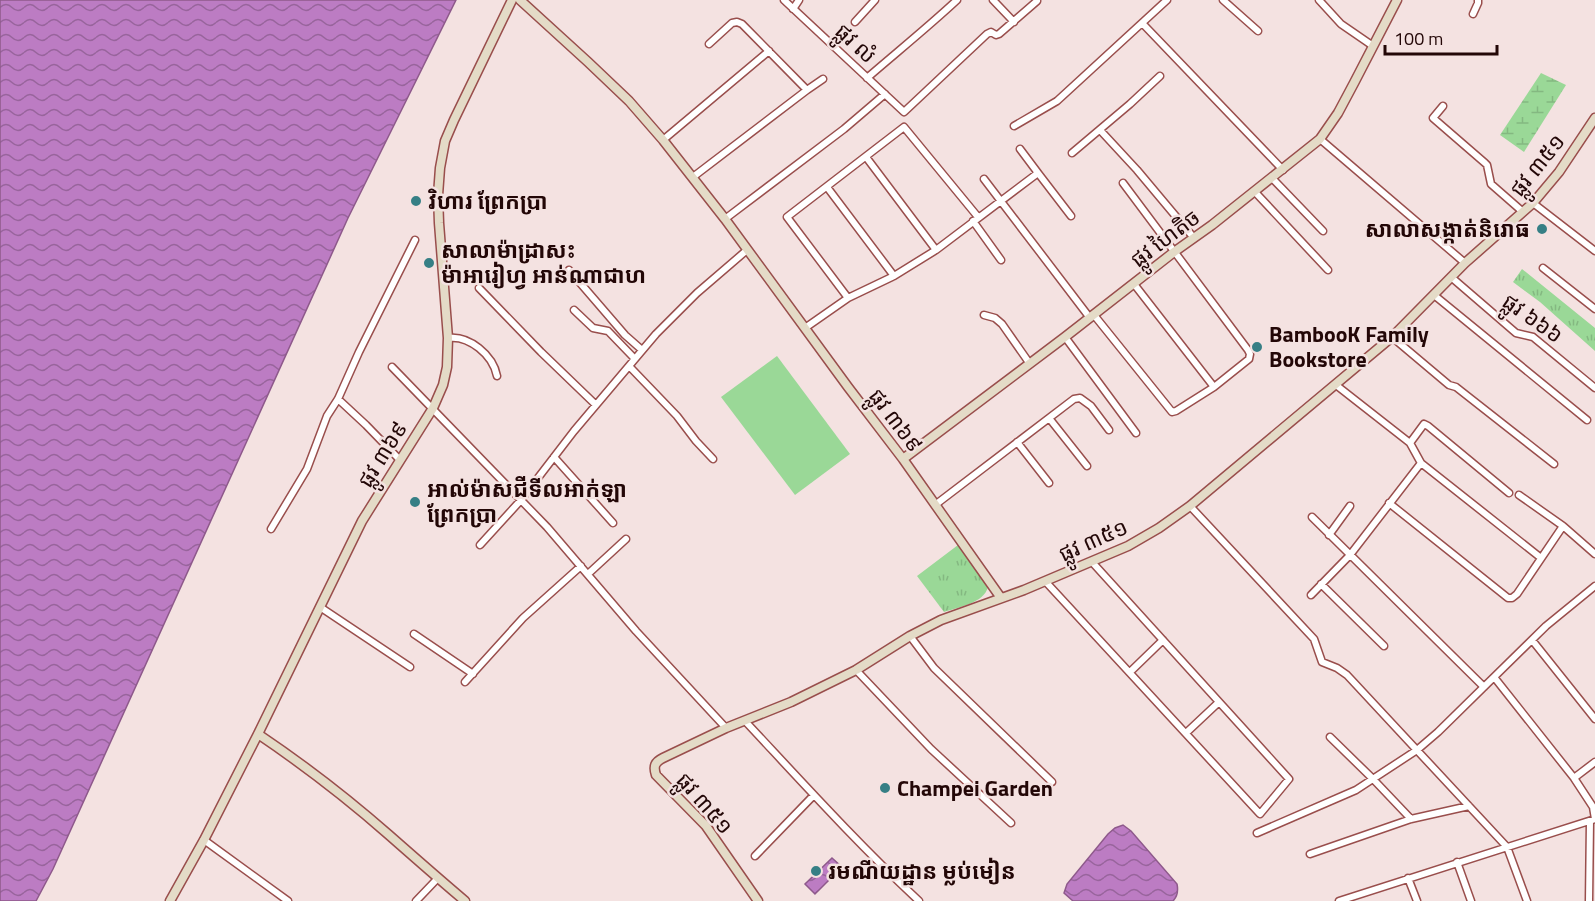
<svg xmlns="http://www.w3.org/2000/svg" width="1595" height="901" viewBox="0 0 1595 901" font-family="'Titillium Web','Noto Sans Khmer',sans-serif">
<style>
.grass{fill:url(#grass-tufts)}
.wetland{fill:url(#wetland-marsh)}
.garden{fill:#9ad897}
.water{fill:url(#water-waves);stroke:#8e598b;stroke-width:1.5}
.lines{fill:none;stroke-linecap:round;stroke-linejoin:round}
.street-casing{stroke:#994e4c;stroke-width:9}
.secondary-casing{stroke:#994e4c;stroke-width:11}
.street{stroke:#fff;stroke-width:6}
.secondary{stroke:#e4dbc7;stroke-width:8}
.poi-dot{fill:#367f85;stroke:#f4e2e1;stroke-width:2}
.labels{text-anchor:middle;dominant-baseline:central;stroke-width:5;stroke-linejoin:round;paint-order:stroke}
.street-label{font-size:22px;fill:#230707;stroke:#f4e2e1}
.poi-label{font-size:22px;font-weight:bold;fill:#230707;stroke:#f4e2e1;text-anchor:start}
</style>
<defs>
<pattern id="grass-tufts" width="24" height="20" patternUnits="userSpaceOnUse" patternTransform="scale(1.5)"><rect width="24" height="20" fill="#9ad897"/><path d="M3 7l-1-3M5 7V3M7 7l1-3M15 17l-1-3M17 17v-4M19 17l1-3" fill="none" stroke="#84b881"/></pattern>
<pattern id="wetland-marsh" width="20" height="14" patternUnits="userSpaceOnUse" patternTransform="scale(1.5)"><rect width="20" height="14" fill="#9ad897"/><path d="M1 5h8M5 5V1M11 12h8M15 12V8" fill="none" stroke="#84b881"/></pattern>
<pattern id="water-waves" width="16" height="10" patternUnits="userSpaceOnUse" patternTransform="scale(1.5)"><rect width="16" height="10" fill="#bc7cc3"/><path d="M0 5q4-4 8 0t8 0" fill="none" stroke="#98649c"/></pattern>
</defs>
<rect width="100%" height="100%" fill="#f4e2e1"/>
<path class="grass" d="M1522,269L1595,328V351L1540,302L1513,282Z
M958,545L988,587C984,603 959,607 944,612L917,576Z"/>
<path class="wetland" d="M1541,73L1566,85L1524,152L1500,135Z"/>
<path class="garden" d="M777,356L850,454L795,495L721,397Z"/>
<path class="water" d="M0,0H456L348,218L53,869L36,901H0Z
M1123,825L1131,831L1177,884C1178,889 1178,896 1173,901H1073L1064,893L1067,884L1108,834L1115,828Z
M832,858L842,867L815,894L805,884Z"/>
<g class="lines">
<defs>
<path id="street" d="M784,0L904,112L987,34L991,32L996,35L999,34L1037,1
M993,0L1014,22
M1223,0L1258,31
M1319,0L1341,24L1373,46
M793,9L799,0
M1473,14L1478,3V0
M855,22L875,0
M1142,23L1283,170
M709,44L732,23L737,22L742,24L807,90
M867,78C897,52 928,27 957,0
M1443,106L1433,118L1485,163L1487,165L1491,184L1523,212
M1014,126L1057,101L1167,0
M1100,130L1137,170L1194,238
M1320,139L1465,263
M663,140L769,51
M1020,149L1038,173
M1072,153L1130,104L1160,76
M866,157L936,250
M693,177L807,90L823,79
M1272,178L1323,231
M984,179L1090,318
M827,187L894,276
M1255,192L1328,270
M1533,203L1595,251
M725,219L844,129L885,94
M973,221L1001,260
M1543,268L1595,309
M569,270L625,335L642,350
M1451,277L1516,333L1533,337L1595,388
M1134,284L1214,387
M479,288L541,352L596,405
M1434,295L1587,420
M848,298L787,217L904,127L978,217
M574,310L593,328L608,331L635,359
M984,315L995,318L1002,324L1030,364
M1094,315L1172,412L1176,411L1214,387L1249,359L1250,354L1248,350L1123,183
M805,328L848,298L894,276L936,250L1038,173L1071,216
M1065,337L1136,433
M1392,337L1449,385L1456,387L1554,464
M448,338C469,335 493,355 497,376
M629,366L677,416L696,441L713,459
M392,367L547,527L636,631L726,728
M1336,385L1410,443L1421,463L1541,558
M338,399L366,425L399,459
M1049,418L1087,466
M1017,442L1049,483
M1410,443L1424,424L1428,426L1509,493
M554,457L613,523
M1519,495L1563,526L1595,554
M1389,503L1508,598H1512L1517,594L1563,526
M935,505L1074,399L1080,398L1091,406L1109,430
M1190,506L1314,639L1322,662L1337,668L1347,675L1507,847L1527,901
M1312,517L1484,687
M271,529L307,469L327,416L338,399L359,352L415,240
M1329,535L1350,506
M480,545L521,500L574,431L656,334L697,293L747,250
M588,574L626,539
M1045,581L1260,814L1289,779L1092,562
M1321,584L1384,646
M1311,595L1350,555L1421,463
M320,607L410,667
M414,634L473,674
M910,636L934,668L1052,782
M1532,640L1595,719
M856,670L931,749L1011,823
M1130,672L1163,640
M1494,677L1574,778L1593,807L1595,819
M465,682L523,618L581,566
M745,721C802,782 858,844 919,901
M1186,733L1219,702
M1330,737L1373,779L1411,819
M1574,778L1595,762
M1257,833L1356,790L1417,750L1438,732L1546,626L1595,586
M204,840L288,901
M1310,854L1411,819L1469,806
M755,856L814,795
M1457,862L1471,901
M1408,878L1417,901
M416,901L438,878
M1339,901L1595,819
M1589,901L1590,821"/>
<path id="secondary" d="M520,0L588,62L629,101L663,140L725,219L848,387L903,459L1001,598
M903,459L1065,337L1174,252L1212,225L1320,139L1338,113L1354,83L1397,0
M258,734C304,765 348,799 389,835C414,857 439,879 465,901
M170,901L204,840L258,734L362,521L433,408L443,385L447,367L448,338L439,223L438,195L440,168L445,141L454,120L512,0
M758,901L706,826L656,775C653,766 655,762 663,758L726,728L791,702L856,670L910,636L941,620L1024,590L1128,546L1159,528L1190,506L1392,337L1465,263L1533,203L1559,172L1595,118"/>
</defs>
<use href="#street" class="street-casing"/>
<use href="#secondary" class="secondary-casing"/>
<use href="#street" class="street"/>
<use href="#secondary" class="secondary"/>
</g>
<g class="poi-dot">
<circle cx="416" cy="201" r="6"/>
<circle cx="1542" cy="229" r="6"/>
<circle cx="429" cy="263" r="6"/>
<circle cx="1257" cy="347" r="6"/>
<circle cx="415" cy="502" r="6"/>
<circle cx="885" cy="788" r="6"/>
<circle cx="816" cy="871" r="6"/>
</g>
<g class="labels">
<g class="street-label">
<text transform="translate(856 43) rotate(43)">ផ្លូវ លំ</text>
<text transform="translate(1537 165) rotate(-51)">ផ្លូវ ៣៥១</text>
<text transform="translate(1165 238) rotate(-37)">ផ្លូវ ហៃតិច</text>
<text transform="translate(1533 318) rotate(35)">ផ្លូវ ៦៦៦</text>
<text transform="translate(896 420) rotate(53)">ផ្លូវ ៣៦៩</text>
<text transform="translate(382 454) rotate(-58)">ផ្លូវ ៣៦៩</text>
<text transform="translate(1093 540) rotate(-24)">ផ្លូវ ៣៥១</text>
<text transform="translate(705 803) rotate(49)">ផ្លូវ ៣៥១</text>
</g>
<g class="poi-label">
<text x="428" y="201">វិហារ ព្រែកប្រា</text>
<text x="1530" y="229" text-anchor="end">សាលាសង្កាត់និរោធ</text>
<text x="441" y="250">សាលាម៉ាដ្រាសះ<tspan x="441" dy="25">ម៉ាអារៀហ្វ អាន់ណាជាហ</tspan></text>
<text x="1269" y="334">BambooK Family<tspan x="1269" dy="25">Bookstore</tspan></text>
<text x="427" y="489">អាល់ម៉ាសជីទីលអាក់ឡា<tspan x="427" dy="25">ព្រែកប្រា</tspan></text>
<text x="897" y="788">Champei Garden</text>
<text x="828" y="871">រមណីយដ្ឋាន ម្លប់មៀន</text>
</g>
</g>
<path d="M1385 45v9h112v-9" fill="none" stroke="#230707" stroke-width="3"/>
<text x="1394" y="45" font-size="18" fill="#230707" stroke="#f4e2e1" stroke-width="4.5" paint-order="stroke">100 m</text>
</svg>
